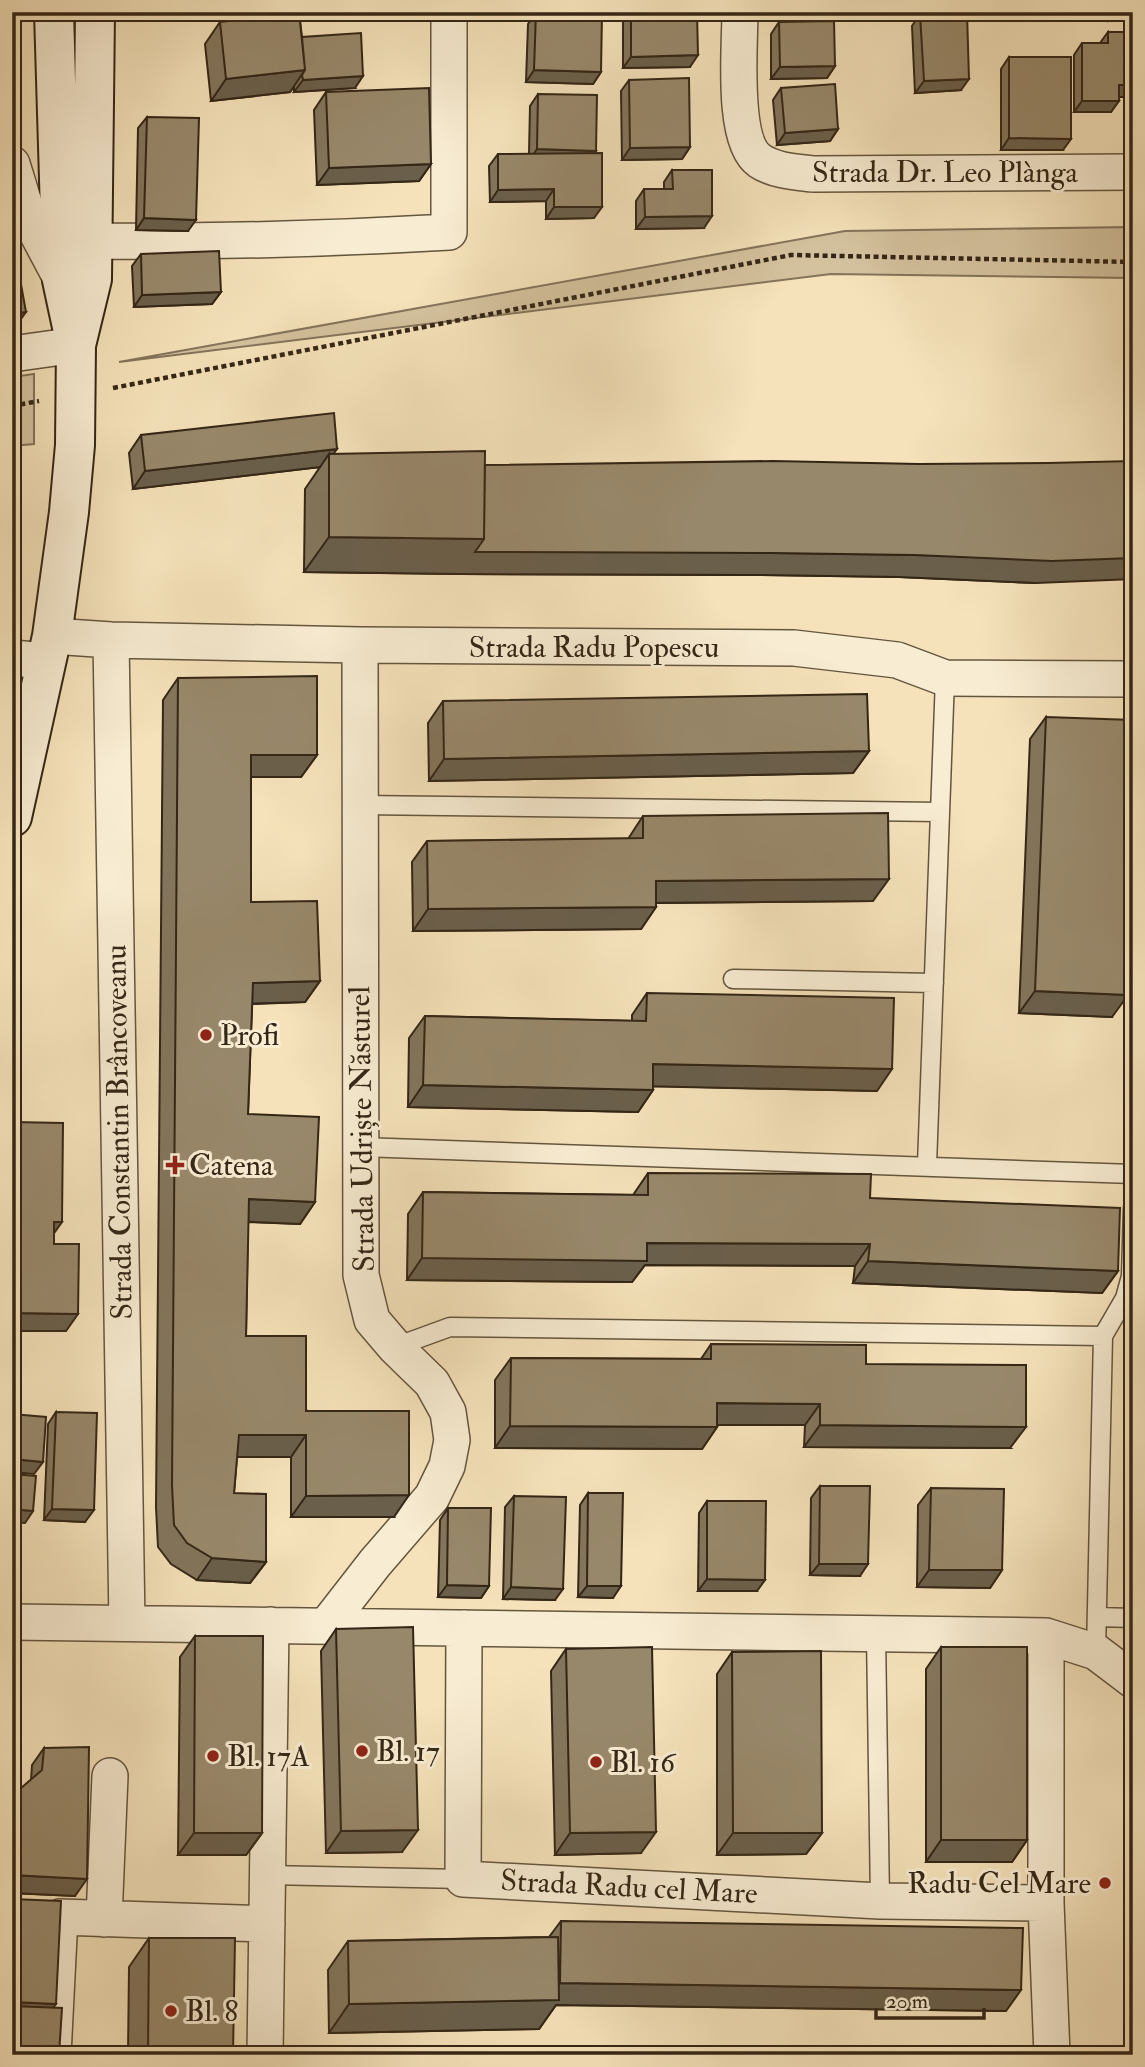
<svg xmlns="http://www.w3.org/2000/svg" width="1145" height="2067" viewBox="0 0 1145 2067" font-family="'IM FELL Double Pica',serif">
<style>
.green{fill:#d4c29e;stroke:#84745a;stroke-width:2}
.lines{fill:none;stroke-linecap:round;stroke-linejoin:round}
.lane-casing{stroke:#64553f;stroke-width:21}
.street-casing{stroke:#64553f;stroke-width:38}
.secondary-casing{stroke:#342616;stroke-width:42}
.path{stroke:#342616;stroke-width:4.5;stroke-dasharray:5 3.5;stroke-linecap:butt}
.lane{stroke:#f8ecd2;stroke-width:18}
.street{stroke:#f8ecd2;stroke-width:35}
.secondary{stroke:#f8ecd2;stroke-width:38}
.wall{fill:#83755c;stroke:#342616;stroke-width:2}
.shaded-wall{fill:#6a5f4b;stroke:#342616;stroke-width:2}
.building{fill:#98886b;stroke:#342616;stroke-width:2}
.poi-dot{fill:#8f2418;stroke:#f8ecd2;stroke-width:2.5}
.labels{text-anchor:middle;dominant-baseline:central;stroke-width:6;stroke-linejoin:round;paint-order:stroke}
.street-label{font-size:30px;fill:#342616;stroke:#f8ecd2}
.poi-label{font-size:30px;fill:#342616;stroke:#f8ecd2;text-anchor:start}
</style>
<rect width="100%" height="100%" fill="#f5e2ba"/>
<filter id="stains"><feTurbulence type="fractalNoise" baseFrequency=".00286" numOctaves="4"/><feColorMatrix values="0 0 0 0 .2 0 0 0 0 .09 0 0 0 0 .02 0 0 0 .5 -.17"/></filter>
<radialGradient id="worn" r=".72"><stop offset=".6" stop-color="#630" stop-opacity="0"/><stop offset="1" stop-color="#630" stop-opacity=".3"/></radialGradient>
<path class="green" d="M1133,227V278L831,274L119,362L845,231Z
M34,374V444L12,446V377Z"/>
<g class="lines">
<defs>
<path id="lane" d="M360,805L940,812
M733,979L934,983
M361,1147L1133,1174
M927,1165L945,678
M395,1347L450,1327L1103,1336
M1097,1617L1133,1618
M876,1634L880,1901
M1096,1652L1103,1336L1125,1298L1131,1276L1133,1208
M267,1875L463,1879"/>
<path id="street" d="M740,12C740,45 731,142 760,161C775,171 796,172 813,174L1133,172
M12,164L28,216L62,280
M92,241C211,242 330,239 449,232V12
M12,354L76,345
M52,636L111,640L360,645L794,648L897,660L945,678L1133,679
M111,640L127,1623
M12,658L46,661
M12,1622L1046,1636L1096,1652L1133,1680
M326,1626L375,1563L432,1497L447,1466L452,1440L448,1412L432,1383L395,1347L372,1320L361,1275L360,645
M464,1628L463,1879L880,1901L1046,1903
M1046,1636V1903L1052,2055
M104,1919L110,1776
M53,2055L60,1917L267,1924
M265,2055L271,1625"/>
<path id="secondary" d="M54,12L62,280L74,336
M12,817L52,636L69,512L75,445L76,345L92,279L95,12"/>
</defs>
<use href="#lane" class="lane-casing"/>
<use href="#street" class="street-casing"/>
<use href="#secondary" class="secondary-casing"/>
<path class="path" d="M113,388L791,255L1133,262
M12,406L39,401"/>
<use href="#lane" class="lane"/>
<use href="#street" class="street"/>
<use href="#secondary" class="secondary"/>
</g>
<path class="wall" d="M236,12H299L302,37L355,88L294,92V87L290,92L211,101L205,44L220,22L237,20Z
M536,12L601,72L593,84L526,82L528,24Z
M626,12H697L690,67L623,68V17Z
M1108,12H1133L1108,21Z
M920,14L961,90L915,93L912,26Z
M779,22L835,66L827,78L771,79V34Z
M1108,32L1119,97L1111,112H1074V55L1082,43H1100Z
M1009,57L1063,150H1001V69Z
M629,80L690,147L682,159L622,160L621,91Z
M781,88L838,129L830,141L777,145L773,100Z
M326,92L431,164L419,181L317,185L314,110Z
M538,94L596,151L595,153L594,218L546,219V201L490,202L489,166L498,154H529L530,106Z
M147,117L188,231L136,230L138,128Z
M672,170L704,228L636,229V201L644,189H664V182Z
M141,254L221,292L212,304L134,307L132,266Z
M141,435L334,454L485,465L1036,583L899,577L757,575L459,574L304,572L305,489L320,467L133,489L129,453Z
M178,678L317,755L301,777H251V902L320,981L305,1002L252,1004L248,1114L315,1202L300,1224L248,1222L246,1336L394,1517H291V1457H237L234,1493L266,1562L250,1583L197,1580L171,1564L158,1547L156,1507L163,700Z
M443,701L869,751L853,773L429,781L428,723Z
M1046,717L1112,1017L1019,1013L1030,739Z
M643,816L873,901L656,903V907L641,929L413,931L412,862L427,841L628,839Z
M647,993L877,1091L653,1086V1090L638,1112L408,1107L409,1038L425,1016L632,1021V1015Z
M648,1173L870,1198L1118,1271L1102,1293L853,1283L855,1266L645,1265L632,1282L407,1280L408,1214L423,1192L633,1195Z
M711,1344L866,1364L1010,1448L804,1447L805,1425H717V1427L702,1449L495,1448V1380L511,1358L701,1359Z
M56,1412L85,1522L44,1520L48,1424Z
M820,1486L860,1576L810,1575L811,1498Z
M931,1488L1002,1570L990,1588L917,1587L918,1505Z
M588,1493L613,1598L578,1597L580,1505Z
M514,1496L555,1600L503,1599L505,1507Z
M707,1501L757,1591H698L699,1513Z
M448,1508L489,1586L481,1598L438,1597L440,1520Z
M336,1629L402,1852L326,1853L321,1651Z
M195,1636L262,1833L246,1855H178L180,1657Z
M941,1647L1027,1840L1012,1862H926V1669Z
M566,1649L641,1853L555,1855L551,1671Z
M732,1652L822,1833L806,1854L717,1855V1674Z
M44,1748L75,1896L12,1893V1797L31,1780L32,1765Z
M561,1921L1006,2011L556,2005L539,2029L329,2033L328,1970L348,1941L549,1937Z
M149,1938L233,2055H128L129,1967Z"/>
<path class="shaded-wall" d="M138,12H175L173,16L133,18Z
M344,12H420L418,14H343Z
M1114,12H1133V21H1108Z
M698,55L690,67L623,68L631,57Z
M835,66L827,78L771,79L780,67Z
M305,70L290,92L211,101L226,79Z
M534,70L601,72L593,84L526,82Z
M363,76L355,88L294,92L303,80Z
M969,79L961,90L915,93L924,81Z
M1119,85H1133V97H1111Z
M1082,101H1119L1111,112H1074Z
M838,129L830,141L777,145L785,133Z
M1009,138L1071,139L1063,150H1001Z
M690,147L682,159L622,160L630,148Z
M537,149L596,151L588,162L529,161Z
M431,164L419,181L317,185L329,168Z
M554,189L546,201L490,202L498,190Z
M554,207H602L594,218L546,219Z
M712,216L704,228L636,229L645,217Z
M144,218L196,220L188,231L136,230Z
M221,292L212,304L134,307L142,295Z
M26,312L18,323L12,324V314Z
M337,449L329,460V454L320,467L133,489L145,471Z
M329,537L484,539L772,553L1133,558V579L1036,583L899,577L757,575L459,574L304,572Z
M869,751L853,773L429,781L444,759Z
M251,755H317L301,777H236Z
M889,879L873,901L641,903L656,881Z
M656,907L641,929L413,931L428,909Z
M320,981L305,1002L237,1004L253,983Z
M1035,991L1128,995L1112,1017L1019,1013Z
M653,1064L892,1069L877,1091L638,1086Z
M423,1085L653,1090L638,1112L408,1107Z
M249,1199L315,1202L300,1224L234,1221Z
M54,1222H62L50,1239Z
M647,1243L870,1244L855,1266L645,1265L632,1282L407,1280L422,1258Z
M868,1261L1118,1271L1102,1293L853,1283Z
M12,1313L78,1314L66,1331H12Z
M717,1403L820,1404L805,1425H702Z
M820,1425L1026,1427L1010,1448L804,1447Z
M510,1426L717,1427L702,1449L495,1448Z
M239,1435H306L291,1457H224Z
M12,1459L43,1462L34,1474L12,1472Z
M409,1495L394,1517H291L306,1496Z
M12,1509L33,1511L25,1523L12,1522Z
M52,1509L94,1510L85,1522L44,1520Z
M212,1558L266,1562L250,1583L197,1580Z
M819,1564H868L860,1576L810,1575Z
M929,1570H1002L990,1588L917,1587Z
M707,1579L765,1580L757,1591H698Z
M447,1585L489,1586L481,1598L438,1597Z
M587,1586H621L613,1598L578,1597Z
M511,1587L563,1589L555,1600L503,1599Z
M418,1830L402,1852L326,1853L341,1831Z
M656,1832L641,1853L555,1855L570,1833Z
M194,1833H262L246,1855H178Z
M733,1833H822L806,1854L717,1855Z
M941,1840H1027L1012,1862H926Z
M12,1875L87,1879L75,1896L12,1893Z
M560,1983L1021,1990L1006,2011L556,2005L539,2029L329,2033L349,2004L547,2000Z
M12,2002L56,2004L44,2021L12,2020Z"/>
<path class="building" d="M254,12H299L305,70L226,79L220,22L254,18Z
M536,12L602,13L601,72L534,70Z
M631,12H697L698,55L631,57Z
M967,12L969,79L924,81L920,14Z
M834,21L835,66L780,67L779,22Z
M1108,32H1133V85H1119V101H1082V43H1108Z
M361,33L363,76L303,80L302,75L305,70L302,37Z
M1009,57H1071V139L1009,138Z
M689,78L690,147L630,148L629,80Z
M835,84L838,129L785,133L781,88Z
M429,88L431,164L329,168L326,92Z
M538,94L597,95L596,151L537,149Z
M147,117L199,118L196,220L144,218Z
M602,153V207H554V189L498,190V154Z
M672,170H712V216L645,217L644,189H673Z
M219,251L221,292L142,295L141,254Z
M16,257L26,312L12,314V258Z
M334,413L337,449L145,471L141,435Z
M485,451L484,539L329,537V454Z
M773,461L919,464L1048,463L1133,461V558L1052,561L915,555L772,553L475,552L484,539L485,465Z
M317,676V755H251V902L317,901L320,981L253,983L248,1114L319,1117L315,1202L249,1199L246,1336H306V1411H409V1495L306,1496V1435H239L234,1493L266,1494V1562L212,1558L187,1543L174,1525L172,1485L178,678Z
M867,694L869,751L444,759L443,701Z
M1046,717L1133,720V860L1128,995L1035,991Z
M888,813L889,879L656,881V907L428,909L427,841L643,838V816Z
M647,993L894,998L892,1069L653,1064V1090L423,1085L425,1016L646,1021Z
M12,1122L63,1123L62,1222H54V1244H79L78,1314L12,1313Z
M648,1173L871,1174L870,1198L1120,1208L1118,1271L868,1261L870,1244L647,1243V1261L422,1258L423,1192L648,1195Z
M711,1344L866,1345V1364L1026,1365V1427L820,1425V1404L717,1403V1427L510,1426L511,1358L711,1359Z
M56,1412L97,1413L94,1510L52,1509Z
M12,1414L46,1417L43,1462L12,1459Z
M12,1474L36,1476L33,1511L12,1509Z
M820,1486H870L868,1564H819Z
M931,1488L1004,1489L1002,1570H929Z
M588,1493H623L621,1586H587Z
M514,1496L566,1497L563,1589L511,1587Z
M707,1501H766L765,1580L707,1579Z
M448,1508H491L489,1586L447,1585Z
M413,1627L418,1830L341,1831L336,1629Z
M195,1636H263L262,1833H194Z
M652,1647L656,1832L570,1833L566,1649Z
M941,1647H1027V1840H941Z
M821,1651L822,1833H733L732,1652Z
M89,1747L87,1879L12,1875V1815H14L13,1795L42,1770L44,1748Z
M12,1899L61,1901L56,2004L12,2002Z
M561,1921L1023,1928L1021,1990L560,1983Z
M558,1937L559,2000L349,2004L348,1941Z
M149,1938H235L233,2055H148Z
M12,2006L62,2008L59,2055H12Z"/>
<g class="poi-dot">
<circle cx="206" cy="1035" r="7"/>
<path d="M171.5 1154.5h7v7h7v7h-7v7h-7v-7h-7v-7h7z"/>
<circle cx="362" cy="1751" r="7"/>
<circle cx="213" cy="1756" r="7"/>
<circle cx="596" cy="1762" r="7"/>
<circle cx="1105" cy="1883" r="7"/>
<circle cx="171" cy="2011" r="7"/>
</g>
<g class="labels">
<g class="street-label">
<text x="945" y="172">Strada Dr. Leo Plànga</text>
<text x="594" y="647">Strada Radu Popescu</text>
<text transform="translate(362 1129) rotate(-91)">Strada Udriște Năsturel</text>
<text transform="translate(119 1132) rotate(-91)">Strada Constantin Brâncoveanu</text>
<text transform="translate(629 1887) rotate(3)">Strada Radu cel Mare</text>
</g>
<g class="poi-label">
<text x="220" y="1035">Profi</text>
<text x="189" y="1165">Catena</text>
<text x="376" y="1751">Bl. 17</text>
<text x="227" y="1756">Bl. 17A</text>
<text x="610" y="1762">Bl. 16</text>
<text x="1091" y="1883" text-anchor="end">Radu Cel Mare</text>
<text x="185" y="2011">Bl. 8</text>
</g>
</g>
<rect width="1145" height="2067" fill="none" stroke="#f5e2ba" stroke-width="42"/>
<rect x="14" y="14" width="1117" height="2039" fill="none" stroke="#342616" stroke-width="3.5"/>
<rect x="21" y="21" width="1103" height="2025" fill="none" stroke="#342616" stroke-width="2"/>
<path d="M876 2008v10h108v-10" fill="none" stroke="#342616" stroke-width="3.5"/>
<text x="886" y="2008" font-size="21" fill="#342616" stroke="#f8ecd2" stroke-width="5" paint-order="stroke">20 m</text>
<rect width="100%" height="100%" filter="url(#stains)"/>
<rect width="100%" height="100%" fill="url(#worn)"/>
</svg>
